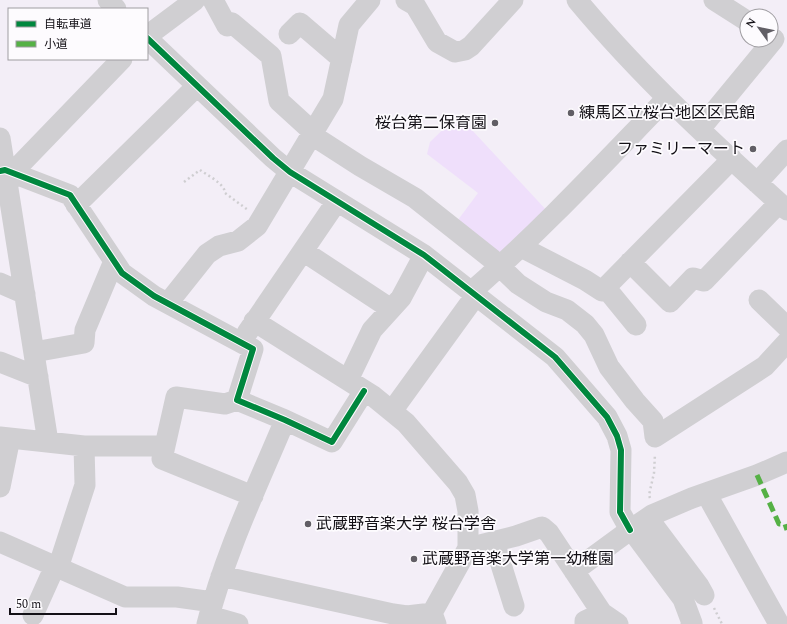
<svg xmlns="http://www.w3.org/2000/svg" width="787" height="624" viewBox="0 0 787 624" font-family="Spectral,'Noto Sans JP',serif">
<style>
.green{fill:#efdffb}
.lines{fill:none;stroke-linecap:round;stroke-linejoin:round}
.path{stroke:#cfced1;stroke-width:2.5;stroke-dasharray:2 3;stroke-linecap:butt}
.minor{stroke:#d0cfd2;stroke-width:21}
.quiet{stroke:#55b145;stroke-width:5;stroke-dasharray:10 5;stroke-linecap:butt}
.cycleway-casing{stroke:#fdfbfe;stroke-width:8}
.cycleway{stroke:#00873e;stroke-width:6}
.poi-dot{fill:#615e65;stroke:#fdfbfe;stroke-width:1.5}
.labels{text-anchor:middle;dominant-baseline:central;stroke-width:3.5;stroke-linejoin:round;paint-order:stroke}
.poi-label{font-size:16px;fill:#131016;stroke:#fdfbfe;text-anchor:start}
</style>
<rect width="100%" height="100%" fill="#f3eef7"/>
<path class="green" d="M458,115L549,213L498,260L455,224L478,193L427,154L430,142Z"/>
<g class="lines">
<path class="path" d="M184,182L200,170C207,175 225,184 225,193L248,210
M650,498L649,495L654,473L655,454
M714,608L722,624"/>
<path class="minor" d="M108,0L116,9
M213,0L227,26L232,23L271,56L279,101L313,132L315,137L360,166L415,198L492,259L518,284L546,302L567,310L585,324L594,335L609,367L635,401L653,421L655,437L765,366L787,342
M406,0L415,5L437,42L455,52L465,50L471,46L513,0
M577,0C640,76 714,144 787,210
M714,0L747,21
M289,34L300,23L342,59
M147,36L195,0
M147,38L273,158L290,172L424,255L555,357L607,417L617,436L621,450L620,512L630,530
M700,129L774,39
M0,138L48,442
M0,171L5,170L70,195L122,273L154,296L253,349L237,400L285,420L332,442L364,391
M12,173L122,59
M757,183L787,150
M76,205L197,86
M521,247L585,280L602,291L732,159
M303,251L391,309
M630,262L670,302L693,278L704,281L779,203
M0,283L25,294
M605,287L636,325
M471,292C541,231 603,164 667,98
M759,300L787,327
M168,303L207,254L219,246L238,241L257,226L333,99L349,25L370,0
M254,321L373,396L406,423L458,483L465,495L468,511V548L432,613L436,624
M247,333L337,201
M34,352L84,343L85,330L114,261
M0,362L38,377
M348,380L372,330L401,298L424,255
M237,400L225,404L176,397L162,459L253,496
M392,411L476,295
M0,437L84,446H165
M0,487L10,438
M706,493L779,624
M648,518L699,586L704,595
M631,529L683,599L692,623L691,624
M0,542L125,597H177L213,602
M494,542L514,606
M468,548L516,536L542,527L549,533L602,613L618,624
M58,568L85,485L84,446
M574,571L630,530L652,515L692,498L757,475L787,462
M221,576L393,614L407,616L432,613
M33,615L55,566
M210,616L238,624
M207,624C225,553 257,487 285,420
M585,624V621L602,613"/>
<path class="quiet" d="M757,475L779,524H785L787,530"/>
<defs>
<path id="cycleway" d="M147,38L273,158L290,172L424,255L555,357L607,417L617,436L621,450L620,512L630,530
M0,171L5,170L70,195L122,273L154,296L253,349L237,400L285,420L332,442L364,391"/>
</defs>
<use href="#cycleway" class="cycleway-casing"/>
<use href="#cycleway" class="cycleway"/>
</g>
<g class="poi-dot">
<circle cx="571" cy="113" r="4"/>
<circle cx="495" cy="123" r="4"/>
<circle cx="753" cy="149" r="4"/>
<circle cx="308" cy="524" r="4"/>
<circle cx="414" cy="559" r="4"/>
</g>
<g class="labels">
<g class="poi-label">
<text x="579" y="113">練馬区立桜台地区区民館</text>
<text x="487" y="123" text-anchor="end">桜台第二保育園</text>
<text x="745" y="149" text-anchor="end">ファミリーマート</text>
<text x="316" y="524">武蔵野音楽大学 桜台学舎</text>
<text x="422" y="559">武蔵野音楽大学第一幼稚園</text>
</g>
</g>
<rect x="8" y="8" width="140" height="52" fill="#fdfbfe" stroke="#9f9da1"/>
<rect x="16" y="21" width="20" height="6" fill="#00873e" stroke="#9f9da1"/>
<text x="44" y="28" font-size="12" fill="#131016">自転車道</text>
<rect x="16" y="41" width="20" height="6" fill="#55b145" stroke="#9f9da1"/>
<text x="44" y="48" font-size="12" fill="#131016">小道</text>
<g transform="translate(759 28) rotate(303)"><circle r="19" fill="#fdfbfe" stroke="#9f9da1"/>
<path d="M0-3L7 15L0 10L-7 15Z" fill="#615e65"/>
<text y="-6" font-size="11" font-weight="bold" text-anchor="middle" fill="#131016">N</text>
</g>
<path d="M10 608v6h106v-6" fill="none" stroke="#131016" stroke-width="2"/>
<text x="16" y="608" font-size="12" fill="#131016" stroke="#fdfbfe" stroke-width="3" paint-order="stroke">50 m</text>
</svg>
